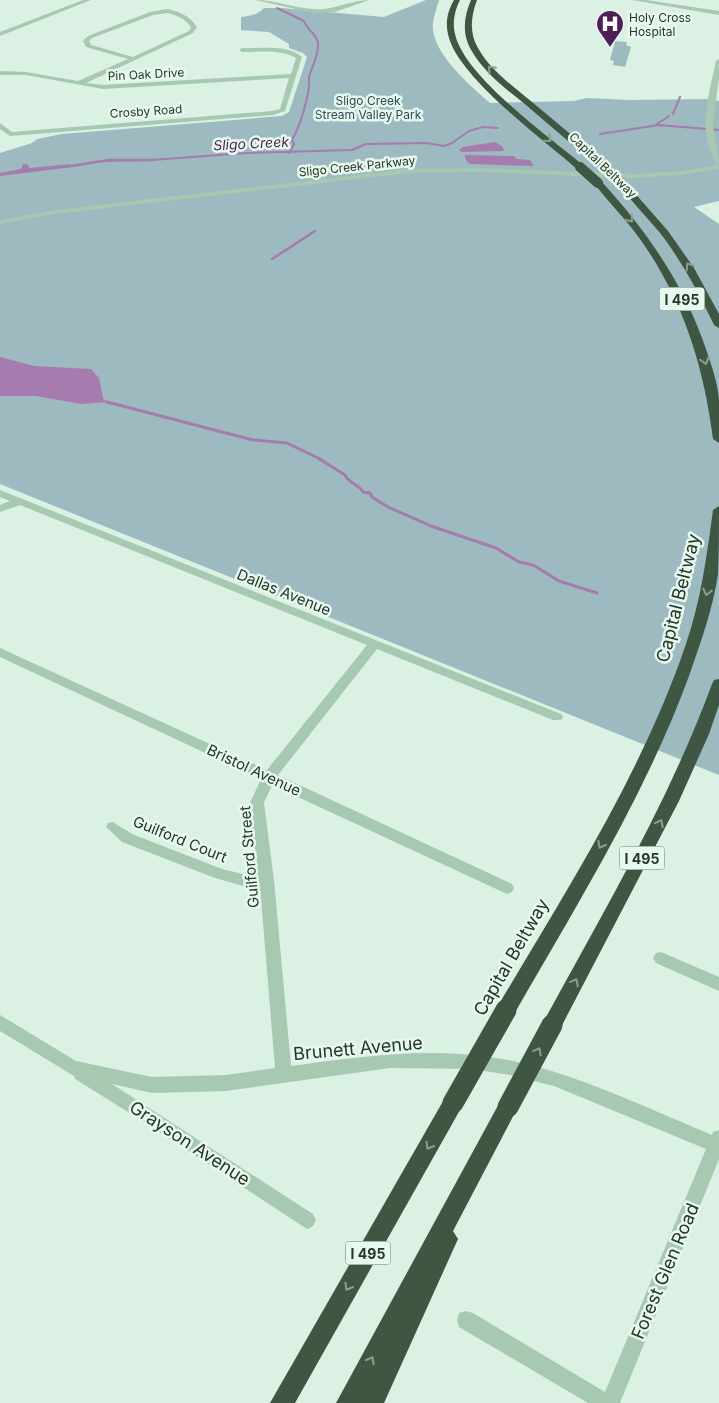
<svg xmlns="http://www.w3.org/2000/svg" width="719" height="1403" viewBox="0 0 719 1403" font-family="Inter,sans-serif">
<style>
.green{fill:#9cbac0}
.water{fill:#a67bad}
.lines{fill:none;stroke-linecap:round;stroke-linejoin:round}
.stream-far2{stroke:#a67bad;stroke-width:2}
.stream-far1{stroke:#a67bad;stroke-width:2.5}
.stream{stroke:#a67bad;stroke-width:3}
.minor{fill:#a7c9b1;fill-rule:evenodd}
.highway{fill:#3f5642;fill-rule:evenodd}
.highway-bridge-far1{stroke:#3f5642;stroke-width:10}
.highway-bridge{stroke:#3f5642;stroke-width:21}
.oneway{stroke:#8b9f8f}
.labels{text-anchor:middle;dominant-baseline:central;stroke-width:5;stroke-linejoin:round;paint-order:stroke}
.far-poi-label{font-size:12px;fill:#28352a;stroke:#e7f9ee;text-anchor:start}
.far-street-label{font-size:12px;fill:#28352a;stroke:#e7f9ee}
.far-park-label{font-size:12px;fill:#2c4c53;stroke:#e7f9ee}
.far-water-label{font-size:14px;font-style:italic;fill:#4f1e56;stroke:#e7f9ee}
.shield{fill:#e7f9ee;stroke:#617065;stroke-width:1}
.shield-label{font-size:14px;font-weight:bold;fill:#28352a}
.street-label{font-size:15px;fill:#28352a;stroke:#e7f9ee}
.near-street-label{font-size:18px;fill:#28352a;stroke:#e7f9ee}
</style>
<rect width="100%" height="100%" fill="#dbf1e3"/>
<path class="green" d="M426,0H439C437,7 434,15 433,23C430,52 470,85 490,103L574,101L587,98L630,100L709,99L719,101V201L694,207L719,224V775L0,484V153L32,143L37,139L62,134L282,116L289,112L307,57L303,53L289,48V44L269,32L241,30V17C250,16 258,15 264,8H282L384,17Z
M613,41L627,42L626,45L631,47L625,67L613,65L614,61L610,60L615,42Z"/>
<path class="water" d="M495,142L503,147L504,151L462,152L459,150L463,147Z
M465,155L514,156L517,159L530,160L534,166L470,164L466,161Z
M23,164H27L30,168L71,164L64,168L0,176V173L21,169Z
M0,357L34,366L91,369L99,378L103,398L107,402L81,404L36,396H0Z"/>
<g class="lines">
<path class="stream-far2" d="M277,8L304,21C307,30 317,34 318,43C319,55 312,66 309,77C309,81 309,85 309,88C306,104 300,126 292,140L294,144L289,153
M673,114L680,97
M657,124L669,116
M600,134L659,125L719,130
M102,161L152,160L247,153L352,150L366,144L427,143L444,146L452,143L469,131L483,127L498,128"/>
<path class="stream-far1" d="M65,167L109,160H154
M272,259L315,231"/>
<path class="stream" d="M107,402L253,440L287,443L318,458L345,475C348,483 359,484 363,492L370,493L372,497L388,507L431,526L496,548L519,562L533,565L559,581L597,593"/>
<path class="minor" d="M83,0H91L0,36V32Z
M255,0C275,0 294,8 314,9C334,11 350,0 369,0L335,12L314,13Z
M632,0H646L719,11V15Z
M167,9C180,12 190,16 197,27L193,33L86,83L103,85L291,74L296,58C281,49 259,52 242,52L239,50L242,48C260,49 287,44 302,57L285,111L273,115L10,136L0,129V123L12,132L272,111L280,109L289,78L103,89L26,75H0V71L26,72L78,81L128,59L86,47L83,41L88,36L150,12ZM167,13C177,15 185,19 191,27L189,31L133,57L91,45L89,41L92,38L153,15Z
M719,59V77L713,126L719,163H716C697,131 709,94 716,61Z
M719,165V169L681,175L636,178L478,172L408,173L55,214L0,224V220L55,210L408,169L478,168L636,174L681,171Z
M0,490L561,714L563,717L561,720H553L377,649L278,775L512,884L514,888L512,892L507,894L272,785L264,803L274,880L291,1066C351,1058 412,1049 472,1055C555,1062 636,1104 712,1135L713,1132L719,1130V1159L620,1403H588L459,1327L457,1320L459,1313L466,1311L473,1313L605,1392L706,1149L554,1086L510,1075L472,1069L390,1068L226,1091L152,1093L112,1084L313,1214L316,1220L313,1226L307,1229L136,1117L75,1079L74,1076L0,1031V1015L76,1061L152,1077L226,1075L275,1068L260,886H243L215,878L122,842L106,827L108,823L113,822L132,834L222,869L243,874H258L250,803L261,779L0,657V648L267,770L367,645L20,505L0,512V505L10,501L0,497Z
M661,952L719,977V991L656,963L653,958L656,953Z"/>
<path class="highway" d="M454,0H460C455,10 452,22 455,34C464,76 549,137 583,165V169H577C544,140 456,76 448,34C445,22 448,10 454,0Z
M471,0H477C471,16 469,33 478,48C490,70 513,86 532,102C557,123 583,144 608,166V170H602C577,148 551,127 526,105C506,89 483,72 470,48C462,33 464,16 471,0Z
M598,180L601,181C648,232 685,286 707,352C712,367 718,384 719,400C719,414 719,429 719,443L713,439C704,367 683,299 640,239C626,219 608,202 594,183Z
M622,181L625,182L668,231L694,268L719,314V328L714,325C699,293 682,262 661,234C647,217 631,201 618,184Z
M719,506C719,529 719,552 718,574C713,609 700,644 689,676C645,796 576,906 513,1016L506,1018L499,1016L497,1010L499,1004C568,888 642,773 686,644C701,600 707,555 713,510Z
M719,679V705L709,734L679,801L559,1031L552,1033L545,1031L543,1025L545,1019C605,909 669,801 712,684L714,680Z
M453,1094L460,1096L463,1103L460,1110L295,1403H270L446,1096Z
M508,1098L515,1100L518,1107L453,1231L458,1239L384,1403H336L501,1100Z"/>
<path class="highway-bridge-far1" d="M580,167L598,183
M605,168L622,184"/>
<path class="highway-bridge" d="M453,1103L506,1010
M508,1107L552,1025"/>
</g>
<defs><path id="oneway-chevron" d="M-2-3.5L2.5 0L-2 3.5" fill="none" stroke-width="1.6" stroke-linecap="round" stroke-linejoin="round" transform="scale(1.25)"/></defs>
<g class="oneway">
<use href="#oneway-chevron" transform="translate(491 69) rotate(-133)"/>
<use href="#oneway-chevron" transform="translate(548 139) rotate(41)"/>
<use href="#oneway-chevron" transform="translate(630 219) rotate(51)"/>
<use href="#oneway-chevron" transform="translate(689 266) rotate(-123)"/>
<use href="#oneway-chevron" transform="translate(705 361) rotate(74)"/>
<use href="#oneway-chevron" transform="translate(707 592) rotate(104)"/>
<use href="#oneway-chevron" transform="translate(660 823) rotate(-62)"/>
<use href="#oneway-chevron" transform="translate(601 845) rotate(119)"/>
<use href="#oneway-chevron" transform="translate(575 982) rotate(-62)"/>
<use href="#oneway-chevron" transform="translate(538 1051) rotate(-62)"/>
<use href="#oneway-chevron" transform="translate(429 1146) rotate(120)"/>
<use href="#oneway-chevron" transform="translate(348 1287) rotate(120)"/>
<use href="#oneway-chevron" transform="translate(371 1360) rotate(-62)"/>
</g>
<defs>
<symbol id="hospital-pin" viewBox="-11 -11 22 30"><path d="M0 17L-7.5 6A9.5 9.5 0 1 1 7.5 6Z" fill="#4f1e56" stroke="#e7f9ee"/><path d="M-5-5h3v3.5h4V-5h3V5h-3V1.5h-4V5h-3Z" fill="#fff"/></symbol>
</defs>
<g fill-rule="evenodd">
<use href="#hospital-pin" x="594" y="8" width="32" height="43"/>
</g>
<g class="labels">
<g class="far-poi-label">
<text x="629" y="17">Holy Cross<tspan x="629" dy="14">Hospital</tspan></text>
</g>
<g class="far-street-label">
<text transform="translate(146 74) rotate(-3)">Pin Oak Drive</text>
<text transform="translate(146 111) rotate(-4)">Crosby Road</text>
<text transform="translate(603 165) rotate(44)">Capital Beltway</text>
<text transform="translate(357 166) rotate(-6)">Sligo Creek Parkway</text>
</g>
<g class="far-park-label">
<text x="368" y="100">Sligo Creek<tspan x="368" dy="14">Stream Valley Park</tspan></text>
</g>
<g class="far-water-label">
<text transform="translate(251 143) rotate(-3)">Sligo Creek</text>
</g>
<g class="shield">
<rect x="659.5" y="287.5" width="45" height="23" rx="4"/>
<rect x="619.5" y="846.5" width="45" height="23" rx="4"/>
<rect x="345.5" y="1241.5" width="45" height="23" rx="4"/>
</g>
<g class="shield-label">
<text x="682" y="299">I 495</text>
<text x="642" y="858">I 495</text>
<text x="368" y="1253">I 495</text>
</g>
<g class="street-label">
<text transform="translate(284 592) rotate(22)">Dallas Avenue</text>
<text transform="translate(254 770) rotate(25)">Bristol Avenue</text>
<text transform="translate(180 839) rotate(22)">Guilford Court</text>
<text transform="translate(249 857) rotate(-95)">Guilford Street</text>
</g>
<g class="near-street-label">
<text transform="translate(678 598) rotate(-76)">Capital Beltway</text>
<text transform="translate(511 957) rotate(-60)">Capital Beltway</text>
<text transform="translate(358 1048) rotate(-5)">Brunett Avenue</text>
<text transform="translate(190 1143) rotate(33)">Grayson Avenue</text>
<text transform="translate(665 1271) rotate(-67)">Forest Glen Road</text>
</g>
</g>
</svg>
